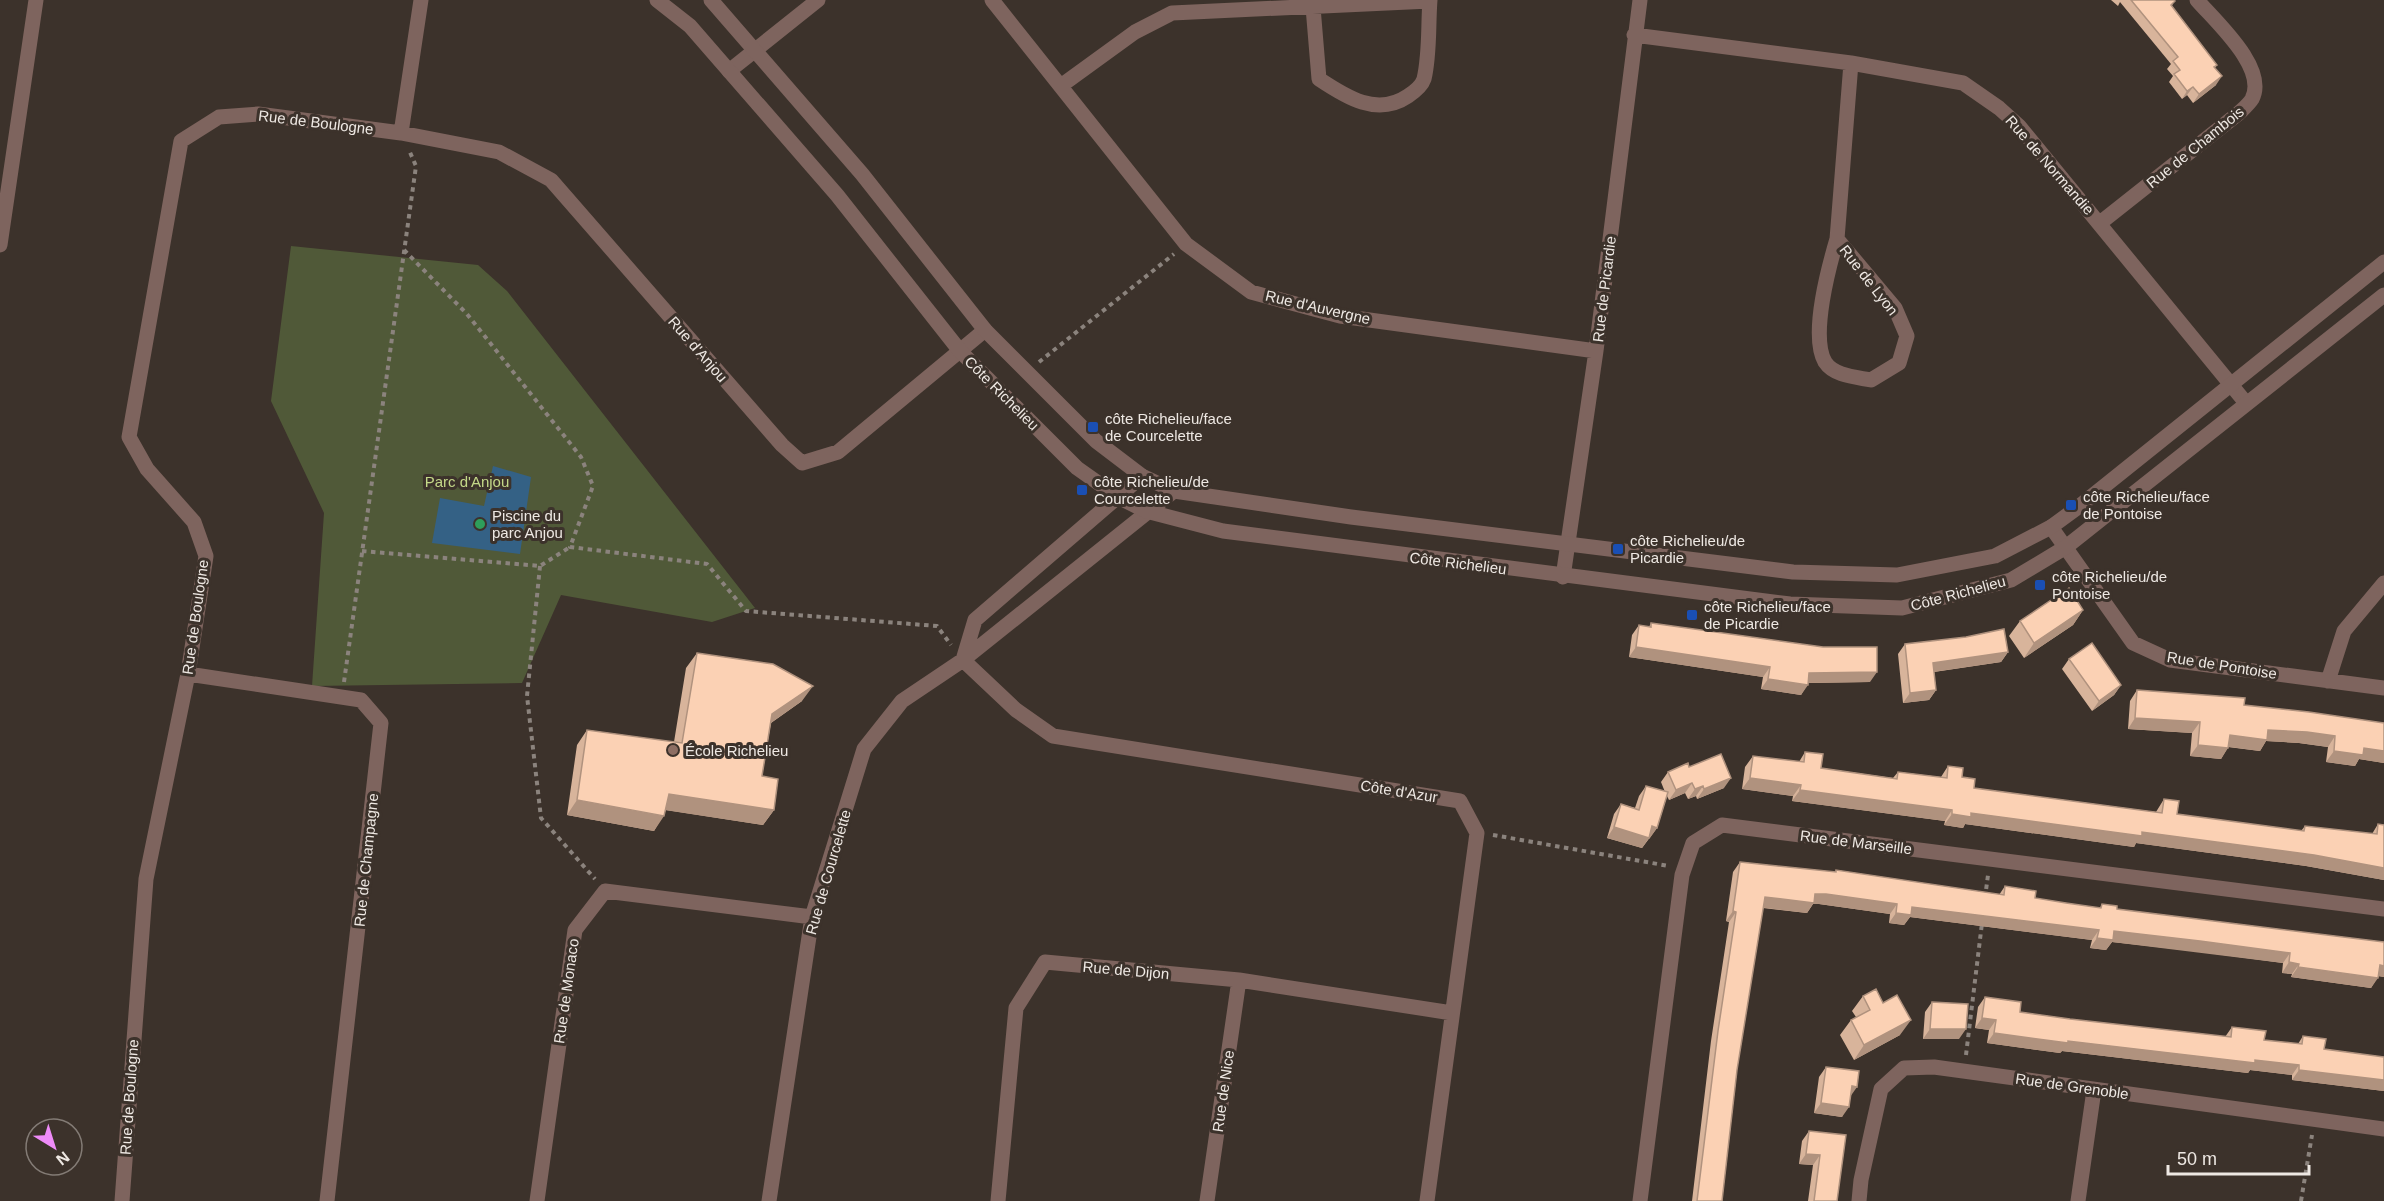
<svg xmlns="http://www.w3.org/2000/svg" width="2384" height="1201" viewBox="0 0 2384 1201" font-family="Arial,sans-serif">
<style>
.green{fill:#505938}
.water{fill:#346185}
.lines{fill:none;stroke-linecap:round;stroke-linejoin:round}
.path{stroke:#8b837d;stroke-width:4;stroke-dasharray:4.5 4.5;stroke-linecap:butt}
.minor{stroke:#7e645e;stroke-width:15}
.tertiary{stroke:#7e645e;stroke-width:15}
.wall{fill:#d8b49b}
.shaded-wall{fill:#b0927e}
.building{fill:#fbd1b4;stroke:#b0927e;stroke-width:1.5}
.transit-dot{fill:#1a4fb4;stroke:#3c322b;stroke-width:2}
.leisure-dot{fill:#2e9e5b;stroke:#3c322b;stroke-width:2}
.education-dot{fill:#8d6e63;stroke:#3c322b;stroke-width:2}
.labels{text-anchor:middle;dominant-baseline:central;stroke-width:6;stroke-linejoin:round;paint-order:stroke}
.street-label{font-size:15px;fill:#eee8e3;stroke:#3c322b}
.poi-label{font-size:15px;fill:#eee8e3;stroke:#3c322b;text-anchor:start}
.park-label{font-size:15px;fill:#c4d888;stroke:#3c322b}
</style>
<rect width="100%" height="100%" fill="#3c322b"/>
<path class="green" d="M291,246L478,265L507,291L755,608L712,622L561,595L522,683L312,686L324,513L271,401Z"/>
<path class="water" d="M493,466L531,477L520,554L432,543L440,498L484,506Z"/>
<g class="lines">
<path class="path" d="M404,250L467,314L581,457L593,486L570,547L707,564L746,611L937,626L951,645
M1039,362L1174,254
M362,551L540,566L570,547
M540,566L527,696L541,818L595,879
M344,682L416,166L409,150
M1493,835L1669,866
M1985,898L1988,875
M1966,1055L1982,923
M2301,1201L2312,1135"/>
<path class="minor" d="M992,0L1186,244L1251,292L1340,316L1596,351
M1313,7L1319,79C1346,97 1377,117 1408,96C1414,92 1422,85 1424,79C1430,54 1428,25 1430,0
M1634,35L1851,63L1963,83L1999,108L2019,126L2246,403
M729,71L818,0
M1062,85L1135,32L1172,13L1430,1
M401,133L421,0
M2100,223L2239,113C2243,109 2249,104 2252,99C2268,68 2216,22 2197,0
M1837,239L1895,308L1907,336L1899,363L1871,380C1856,377 1834,376 1825,362C1810,336 1829,266 1837,239Z
M1837,239L1851,63
M0,245L36,0
M2051,527L2133,643L2170,660L2384,688
M1563,577L1596,351L1640,0
M963,660L1016,710L1053,736L1460,801L1477,833L1427,1201
M963,660L975,620L1142,476
M188,674L361,700L381,723L327,1201
M2328,681L2344,631L2384,583
M122,1201L146,879L188,674L206,556L194,522L147,469L129,437L181,141L219,117L258,114L401,133L499,152L551,180L782,445L802,463L838,452L985,330
M537,1201L575,930L605,891L812,917
M769,1201L812,917L864,749L902,701L963,660L1174,491
M998,1201L1016,1008L1045,962L1239,980L1452,1013
M1207,1201L1239,980
M1640,1201L1682,875L1693,843L1722,825L2384,909
M1859,1201L1861,1180L1881,1089L1904,1068L1934,1067L2384,1129
M2078,1201L2094,1090"/>
<path class="tertiary" d="M657,0L690,26L837,195L960,351L1077,468L1118,497L1146,511L1223,531L1790,604L1902,608L2011,580L2066,547L2384,295
M711,0L862,174L985,330L1096,441L1142,476L1174,491L1351,517L1793,572L1897,575L1995,556L2051,527L2077,508L2384,262"/>
</g>
<path class="wall" d="M2111,0H2174L2172,6L2217,65L2215,68L2216,85L2193,103L2187,95L2182,99L2169,82L2173,76L2167,69L2171,64L2120,2L2118,6Z
M2083,610L2073,625L2024,658L2009,636L2020,621Z
M1651,623L1870,682L1808,683L1801,695L1761,689L1763,677L1629,657L1632,635L1639,625L1649,627Z
M1905,644L2008,652L2001,662L1934,672L1936,690L1929,700L1903,703L1898,654Z
M697,653L802,701L771,723L762,776L774,810L763,825L666,810L654,831L567,815L577,745L587,730L674,742L686,668Z
M2069,659L2121,685L2114,695L2092,711L2062,669Z
M2137,690L2244,705L2384,723V763L2359,759L2355,766L2326,762L2328,747L2299,743L2266,741L2260,751L2228,747L2221,759L2190,756L2192,733L2128,729L2130,701Z
M1805,752L1821,768L1893,778L1898,772L1941,777L1948,766L1974,788L2156,812L2164,799L2177,814L2301,831L2305,826L2372,834L2378,824L2384,825V880L2306,866L2136,843L2134,847L1965,824L1963,828L1944,825L1945,821L1792,801L1793,796L1742,789L1745,767L1753,756L1799,762Z
M1689,767L1724,788L1697,799L1696,796L1688,799L1685,793L1669,800L1667,796L1657,828L1642,848L1607,838L1614,814L1621,804L1635,808L1639,796L1646,786L1665,792L1661,782L1668,772Z
M1740,862L1835,872L1836,870L1999,895L2005,886L2035,898L2066,903L2100,908L2102,904L2117,909L2384,942V977L2378,976L2371,988L2291,977L2292,974L2282,973L2283,963L2193,951L2112,942L2106,950L2090,948L2092,940L1910,917L1904,925L1889,923L1890,914L1819,904H1813L1807,913L1763,908L1737,1070L1722,1201H1692L1711,1041L1729,922L1726,921L1733,872Z
M1863,996L1900,1035L1854,1060L1840,1035L1851,1020L1856,1017L1852,1011Z
M1985,997L2020,1012L2070,1019L2225,1037L2232,1027L2264,1040L2298,1044L2303,1036L2324,1049L2384,1057V1091L2292,1080V1075L2250,1070L2248,1073L2062,1051L2060,1053L1987,1043L1989,1030L1975,1028L1978,1007Z
M1932,1002L1959,1039H1923L1925,1012Z
M1826,1067L1851,1095L1842,1117L1814,1113L1819,1077Z
M1809,1131L1837,1201H1808L1813,1165L1799,1164L1802,1141Z"/>
<path class="shaded-wall" d="M2222,76L2216,85L2193,103L2199,94Z
M2193,87L2187,95L2182,99L2187,91Z
M2083,610L2073,625L2024,658L2034,643Z
M1636,647L1770,667L1763,677L1629,657Z
M2008,652L2001,662L1926,673L1933,663Z
M1877,672L1870,682L1802,683L1809,673Z
M1768,679L1808,685L1801,695L1761,689Z
M2121,685L2114,695L2092,711L2099,701Z
M813,686L802,701L762,729L772,714Z
M1936,690L1929,700L1903,703L1910,693Z
M2135,718L2200,722L2192,733L2128,729Z
M2268,730L2307,732L2335,736L2328,747L2299,743L2266,741L2260,751L2222,746L2230,735Z
M2198,745L2228,748L2221,759L2190,756Z
M2364,748L2384,751V763L2359,759L2355,766L2326,762L2334,751Z
M1731,778L1724,788L1697,799L1704,789Z
M1750,778L1801,785L1793,796L1742,789Z
M1692,783L1685,793L1669,800L1676,790Z
M1703,786L1696,796L1688,799L1695,789Z
M1800,790L1952,810L1945,821L1792,801Z
M669,794L774,810L763,825L658,809Z
M577,800L664,816L654,831L567,815Z
M1971,813L2142,832L2314,855L2384,868V880L2306,866L2136,843L2134,847L1965,824L1963,828L1944,825L1952,814Z
M1652,826L1657,828L1650,838L1645,836Z
M1614,827L1649,838L1642,848L1607,838Z
M1815,894H1826L1897,904L1890,914L1819,904H1813L1807,913L1758,907L1765,897Z
M1912,907L2099,930L2092,940L1910,917L1904,925L1889,923L1896,913Z
M1733,911L1736,912L1729,922L1726,921Z
M2114,931L2200,941L2290,953L2283,963L2112,942L2106,950L2090,948L2097,938Z
M2289,962L2299,964L2292,974L2282,973Z
M2380,965L2384,966V977L2373,975Z
M2298,967L2378,978L2371,988L2291,977Z
M1982,1018L1996,1020L1989,1030L1975,1028Z
M1911,1020L1900,1035L1854,1060L1864,1045Z
M1930,1029H1966L1959,1039H1923Z
M1994,1033L2255,1060L2299,1065L2292,1075L2250,1070L2248,1073L2062,1051L2060,1053L1987,1043Z
M2299,1070L2384,1080V1091L2292,1080Z
M1852,1086L1857,1087L1850,1097Z
M1821,1103L1849,1107L1842,1117L1814,1113Z
M1806,1154L1820,1155L1813,1165L1799,1164Z"/>
<path class="building" d="M2131,0H2174L2175,1L2171,5L2217,65L2214,67L2222,76L2199,94L2193,87L2187,91L2174,74L2180,70L2173,61L2178,57Z
M2069,588L2083,610L2034,643L2020,621Z
M1651,623L1823,647H1877V672L1809,673L1808,685L1768,679L1770,667L1636,647L1639,625L1651,627Z
M2004,629L2008,652L1933,663L1936,690L1910,693L1905,644L1966,637Z
M2092,643L2121,685L2099,701L2069,659Z
M697,653L773,664L813,686L772,714L762,776L778,779L774,810L669,794L664,816L577,800L587,730L682,743Z
M2137,690L2245,698L2244,705L2309,712L2384,723V751L2364,748L2363,755L2334,751L2335,736L2307,732L2268,730L2267,740L2230,735L2228,748L2198,745L2200,722L2135,718Z
M1805,752L1823,754L1821,768L1897,779L1898,772L1947,778L1948,766L1963,768L1962,777L1975,779L1974,788L2162,813L2164,799L2179,801L2177,814L2304,831L2305,826L2377,834L2378,824L2384,825V868L2314,855L2142,832V836L1971,813V817L1952,814V810L1800,790L1801,785L1750,778L1753,756L1804,762Z
M1721,754L1731,778L1704,789L1703,786L1695,789L1692,783L1676,790L1668,772L1688,763L1689,767Z
M1646,786L1668,792L1657,828L1652,826L1649,838L1614,827L1621,804L1639,810Z
M1740,862L1836,872V870L2004,895L2005,886L2036,891L2035,898L2066,903L2101,908L2102,904L2117,906V909L2384,942V966L2380,965L2378,978L2298,967L2299,964L2289,962L2290,953L2200,941L2114,931L2113,940L2097,938L2099,930L1912,907L1911,915L1896,913L1897,904L1826,894H1815L1814,903L1765,897L1737,1070L1722,1201H1697L1718,1031L1736,912L1733,911Z
M1876,989L1883,1003L1897,995L1911,1020L1864,1045L1851,1020L1870,1010L1863,996Z
M1985,997L2021,1002L2020,1012L2070,1019L2231,1037L2232,1027L2266,1031L2264,1040L2302,1044L2303,1036L2326,1039L2324,1049L2384,1057V1080L2299,1070V1065L2255,1060V1063L2068,1041V1043L1994,1033L1996,1020L1982,1018Z
M1932,1002L1968,1004L1966,1029H1930Z
M1826,1067L1859,1071L1857,1087L1852,1086L1849,1107L1821,1103Z
M1809,1131L1846,1135L1837,1201H1814L1820,1155L1806,1154Z"/>
<g class="transit-dot">
<rect x="1087" y="421" width="12" height="12" rx="3"/>
<rect x="1076" y="484" width="12" height="12" rx="3"/>
<rect x="2065" y="499" width="12" height="12" rx="3"/>
<rect x="1612" y="543" width="12" height="12" rx="3"/>
<rect x="2034" y="579" width="12" height="12" rx="3"/>
<rect x="1686" y="609" width="12" height="12" rx="3"/>
</g>
<circle class="leisure-dot" cx="480" cy="524" r="6"/>
<circle class="education-dot" cx="673" cy="750" r="6"/>
<g class="labels">
<g class="street-label">
<text transform="translate(316 122) rotate(7)">Rue de Boulogne</text>
<text transform="translate(2195 147) rotate(-39)">Rue de Chambois</text>
<text transform="translate(2050 165) rotate(49)">Rue de Normandie</text>
<text transform="translate(1869 280) rotate(52)">Rue de Lyon</text>
<text transform="translate(1604 289) rotate(-83)">Rue de Picardie</text>
<text transform="translate(1318 307) rotate(13)">Rue d'Auvergne</text>
<text transform="translate(698 349) rotate(49)">Rue d'Anjou</text>
<text transform="translate(1002 393) rotate(45)">Côte Richelieu</text>
<text transform="translate(1458 563) rotate(7)">Côte Richelieu</text>
<text transform="translate(1958 593) rotate(-15)">Côte Richelieu</text>
<text transform="translate(195 617) rotate(-82)">Rue de Boulogne</text>
<text transform="translate(2222 665) rotate(9)">Rue de Pontoise</text>
<text transform="translate(1399 791) rotate(9)">Côte d'Azur</text>
<text transform="translate(1856 842) rotate(7)">Rue de Marseille</text>
<text transform="translate(366 860) rotate(-84)">Rue de Champagne</text>
<text transform="translate(828 872) rotate(-74)">Rue de Courcelette</text>
<text transform="translate(1126 970) rotate(5)">Rue de Dijon</text>
<text transform="translate(566 991) rotate(-82)">Rue de Monaco</text>
<text transform="translate(2072 1086) rotate(8)">Rue de Grenoble</text>
<text transform="translate(1223 1091) rotate(-82)">Rue de Nice</text>
<text transform="translate(129 1097) rotate(-86)">Rue de Boulogne</text>
</g>
<g class="poi-label">
<text x="1105" y="418">côte Richelieu/face<tspan x="1105" dy="17">de Courcelette</tspan></text>
<text x="1094" y="481">côte Richelieu/de<tspan x="1094" dy="17">Courcelette</tspan></text>
<text x="2083" y="496">côte Richelieu/face<tspan x="2083" dy="17">de Pontoise</tspan></text>
<text x="492" y="515">Piscine du<tspan x="492" dy="17">parc Anjou</tspan></text>
<text x="1630" y="540">côte Richelieu/de<tspan x="1630" dy="17">Picardie</tspan></text>
<text x="2052" y="576">côte Richelieu/de<tspan x="2052" dy="17">Pontoise</tspan></text>
<text x="1704" y="606">côte Richelieu/face<tspan x="1704" dy="17">de Picardie</tspan></text>
<text x="685" y="750">École Richelieu</text>
</g>
<g class="park-label">
<text x="467" y="481">Parc d'Anjou</text>
</g>
</g>
<g transform="translate(54 1147) rotate(142)"><circle r="28" fill="#3c322b" stroke="#837b75" stroke-width="1.5"/>
<path d="M0-4.5L10 22L0 15L-10 22Z" fill="#ee8bf8"/>
<text y="-9" font-size="16" font-weight="bold" text-anchor="middle" fill="#eee8e3">N</text>
</g>
<path d="M2168 1165v9h141v-9" fill="none" stroke="#eee8e3" stroke-width="3"/>
<text x="2177" y="1165" font-size="18" fill="#eee8e3" stroke="#3c322b" stroke-width="4.5" paint-order="stroke">50 m</text>
</svg>
